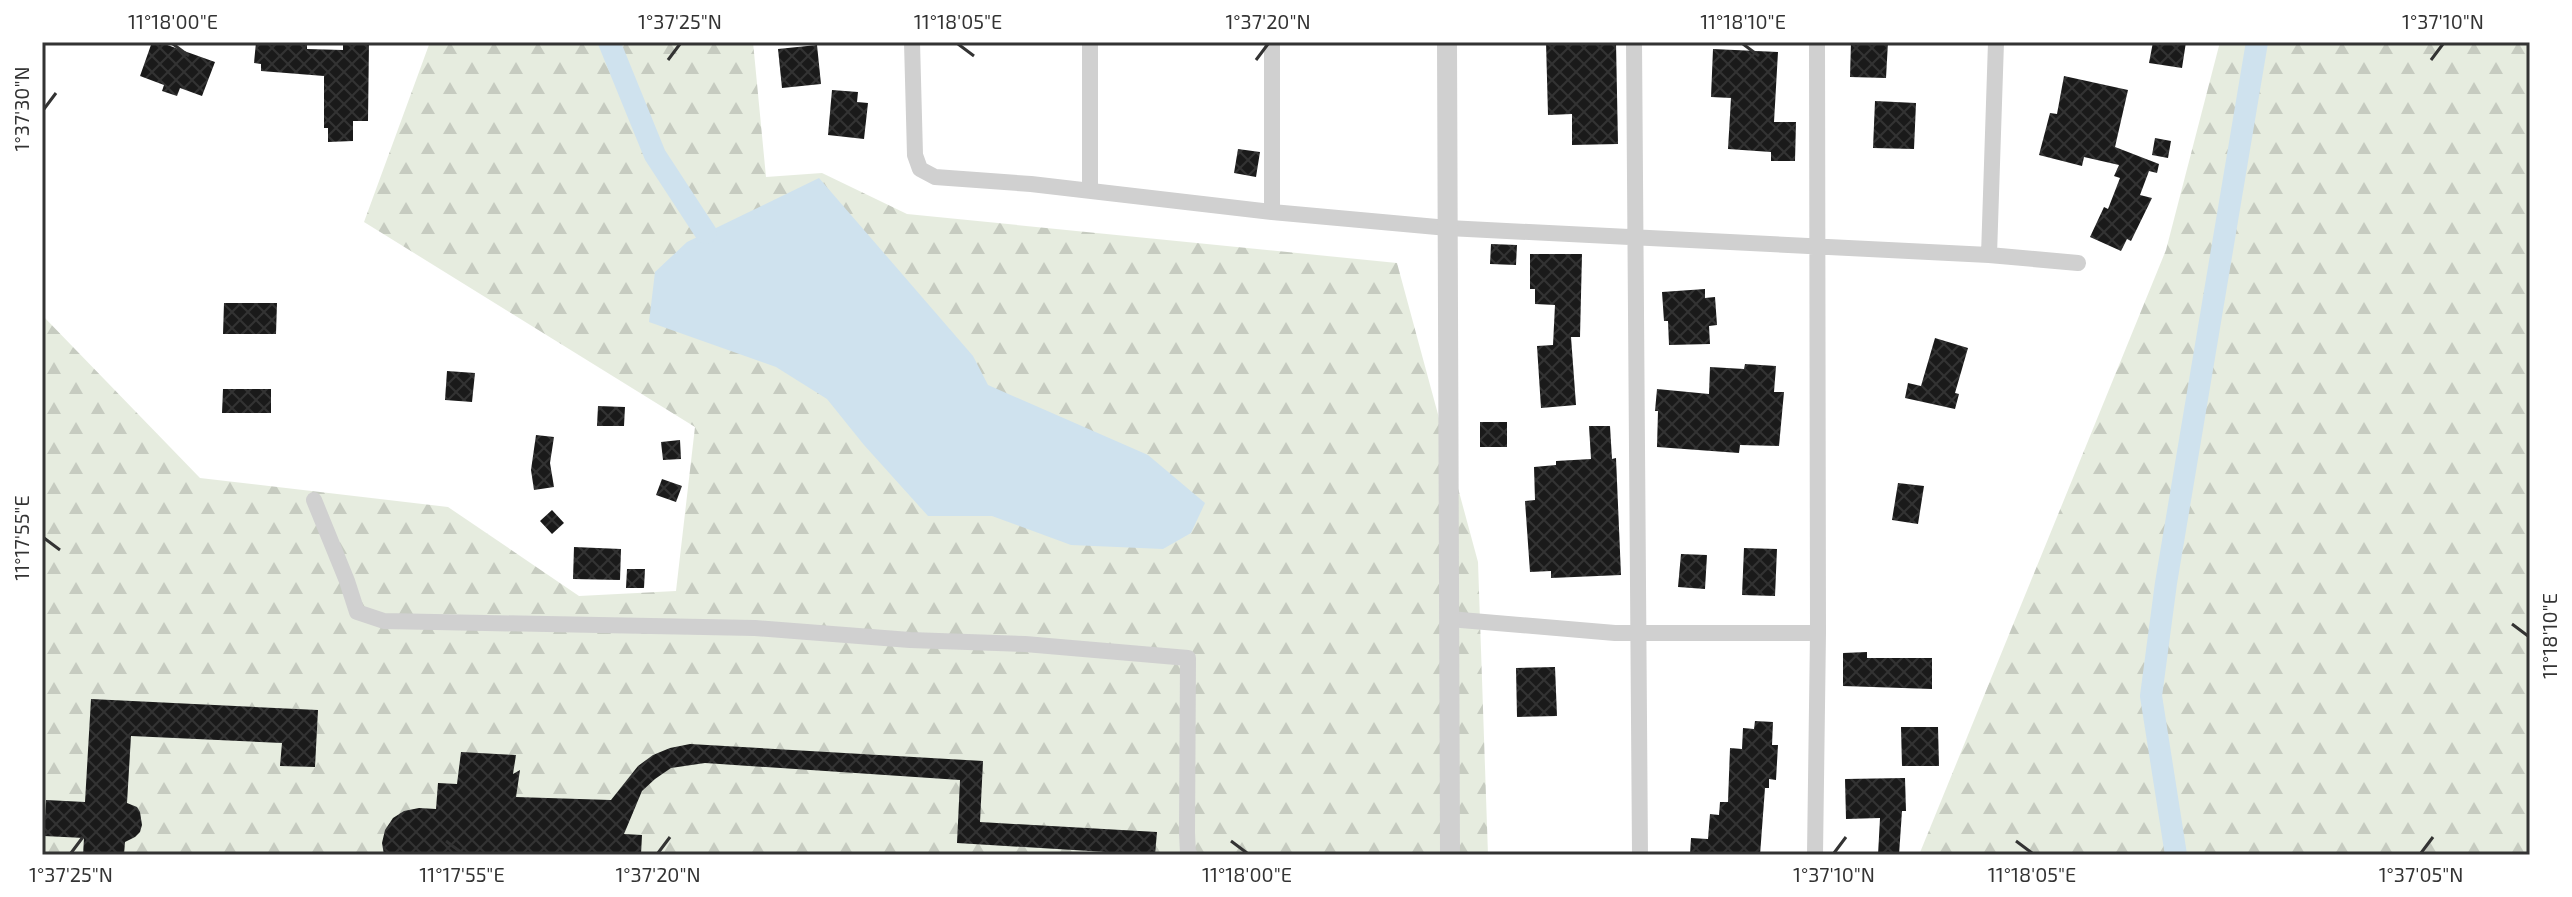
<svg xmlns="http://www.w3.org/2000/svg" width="2572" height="897" viewBox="0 0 2572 897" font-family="'Exo 2',sans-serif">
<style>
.forest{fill:url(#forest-firs)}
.water{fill:#cfe2ee}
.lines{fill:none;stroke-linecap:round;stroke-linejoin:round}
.canal{stroke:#cfe2ee;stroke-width:22}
.building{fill:url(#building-cross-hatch)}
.minor{stroke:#d0d0d0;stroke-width:16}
.tertiary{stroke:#d0d0d0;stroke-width:20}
.ticks{fill:none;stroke:#333;stroke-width:3}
.neatline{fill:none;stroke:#333;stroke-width:3}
.ticks-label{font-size:20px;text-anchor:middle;fill:#333}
</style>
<defs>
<pattern id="forest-firs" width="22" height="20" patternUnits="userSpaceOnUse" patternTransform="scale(2)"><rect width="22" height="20" fill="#e6ecdf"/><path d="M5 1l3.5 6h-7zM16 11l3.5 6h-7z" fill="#c6cbc0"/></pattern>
<pattern id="building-cross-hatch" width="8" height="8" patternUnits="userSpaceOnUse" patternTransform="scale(2)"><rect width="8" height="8" fill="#1a1a1a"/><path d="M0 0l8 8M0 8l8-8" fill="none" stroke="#333"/></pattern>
</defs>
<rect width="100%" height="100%" fill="#fff"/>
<path class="forest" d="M430,42H753L766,177L822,173L907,214L1397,263L1478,562L1488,855H42V315L200,478L448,507L579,596L676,591L695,427L364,222Z
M2220,42H2530V855H1919L2166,250Z"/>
<path class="water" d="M819,178L973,356L988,385L1148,455L1205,503L1191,533L1163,549L1071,545L992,516H928L864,445L827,399L776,367L649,322L655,272L687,242Z"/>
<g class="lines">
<path class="canal" d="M609,42L655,155L706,233
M2176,855L2151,696L2166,583L2257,42"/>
</g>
<path class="building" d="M152,42H159L215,62L202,96L180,88L177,96L162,91L164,85L140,76Z
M256,42H307V49L343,50V42H369L368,121H353V141L328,142V128H324V76L261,71V64L254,63Z
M1546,42H1616L1618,144L1572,145V114L1548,115Z
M1851,42H1888L1886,78L1850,77Z
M2153,42H2186L2182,68L2149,63Z
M817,45L821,84L782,88L778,49Z
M1713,49L1778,52L1774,122H1796L1795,161H1771V152L1728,149L1731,98L1711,97Z
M2064,76L2128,90L2115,147L2159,164L2157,173L2149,171L2140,195L2152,198L2131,241L2127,239L2121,251L2090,237L2104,207L2108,209L2120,178L2114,176L2119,165L2084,157L2082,166L2039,155L2050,113L2057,114Z
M832,90L858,92L857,102L868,103L864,139L828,135Z
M1875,101L1916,103L1914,149L1873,148Z
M2155,138L2171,141L2168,158L2152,155Z
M1238,149L1260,152L1256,177L1234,173Z
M1491,244L1517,245L1516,265L1490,264Z
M1530,254H1582L1580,337H1571L1576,405L1541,408L1537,346L1553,345L1555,305L1535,304V289H1530Z
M1705,289V298L1715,297L1717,325L1709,326L1710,344L1669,345L1668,321H1664L1662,292Z
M224,303H277L276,334H223Z
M1935,338L1968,348L1955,393L1959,394L1955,409L1905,398L1908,383L1921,386Z
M1745,364L1776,366L1774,392H1784L1779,446L1740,445L1739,453L1657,447L1658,411H1655L1657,389L1709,394L1710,367L1744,369Z
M447,371L475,373L472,402L445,400Z
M223,389H271V413H222Z
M598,406L625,407L624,426H597Z
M1480,422H1507V447H1480Z
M1589,426H1610L1612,459L1616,458L1621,575L1551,578V571L1530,572L1525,501L1535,500L1534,467L1556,465V461L1591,459Z
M536,435L554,437L550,463L554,487L534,490L531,470Z
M680,440L681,459L663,460L661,442Z
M662,479L682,486L676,502L656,495Z
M1898,483L1924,486L1918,524L1892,520Z
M552,510L564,523L552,534L540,521Z
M574,547L621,549L620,580L573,579Z
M1744,548L1777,549L1775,596L1742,595Z
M1681,554L1707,555L1705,589L1678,587Z
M627,569H645L644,588H626Z
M1867,652V658H1932V689L1843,686V653Z
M1555,667L1557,716L1517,717L1516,668Z
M91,699L318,710L315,767L280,766L282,743L131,736L127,803L137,807L140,812L142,825L140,832L135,837L125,842L124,855H83L84,838L44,836L46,800L85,802Z
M1755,721L1773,722L1772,745H1778L1776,780L1769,779V788H1765L1760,855H1690L1691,838L1708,839L1710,814L1719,815L1720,802H1728L1730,748L1742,749L1743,728L1754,729Z
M1901,727H1938L1939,766H1902Z
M690,744L983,761L980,822L1157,832L1155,855L957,843L960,780L705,763L671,768L655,779L642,791L624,834L642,835L641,855H384L382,843L385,830L393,818L404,811L419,808L436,809L438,783L457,784L461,752L516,755L513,774L520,770L516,797L611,800L638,766L653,755L670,748Z
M1905,778L1906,811H1902L1899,855H1878L1880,818L1846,819L1845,779Z"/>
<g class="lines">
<path class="minor" d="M912,42L915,155L920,169L935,177L1031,184L1272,212L1448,228L1989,255L2078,263
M1090,42V191
M1634,42L1640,855
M1272,212V42
M1989,255L1996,42
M314,500L347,581L357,612L384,621L755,628L910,640L1025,644L1188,658L1187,833L1188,854L1190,855
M1449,619L1615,633H1818
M1815,855L1818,633L1817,42"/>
<path class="tertiary" d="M1447,42L1450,855"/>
</g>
<path class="ticks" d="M173,44L189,56M958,44L974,56M1743,44L1759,56M668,60L680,44M1256,60L1268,44M2431,60L2443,44M44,109L56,93M44,538L60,550M2512,624L2528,636M446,841L462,853M1231,841L1247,853M2016,841L2032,853M71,853L83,837M658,853L670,837M1834,853L1846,837M2421,853L2433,837"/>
<rect width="2572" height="897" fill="none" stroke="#ffffff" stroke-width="88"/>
<rect x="44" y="44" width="2484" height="809" class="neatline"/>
<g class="ticks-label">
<text x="173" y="29">11°18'00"E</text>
<text x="680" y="29">1°37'25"N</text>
<text x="958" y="29">11°18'05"E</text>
<text x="1268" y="29">1°37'20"N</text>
<text x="1743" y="29">11°18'10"E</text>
<text x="2443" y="29">1°37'10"N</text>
<text transform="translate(22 109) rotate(-90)" y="7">1°37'30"N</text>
<text transform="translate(22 538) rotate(-90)" y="7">11°17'55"E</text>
<text transform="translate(2550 636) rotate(-90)" y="7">11°18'10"E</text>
<text x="71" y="882">1°37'25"N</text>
<text x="462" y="882">11°17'55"E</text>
<text x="658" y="882">1°37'20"N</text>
<text x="1247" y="882">11°18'00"E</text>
<text x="1834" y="882">1°37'10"N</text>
<text x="2032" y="882">11°18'05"E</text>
<text x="2421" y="882">1°37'05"N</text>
</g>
</svg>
